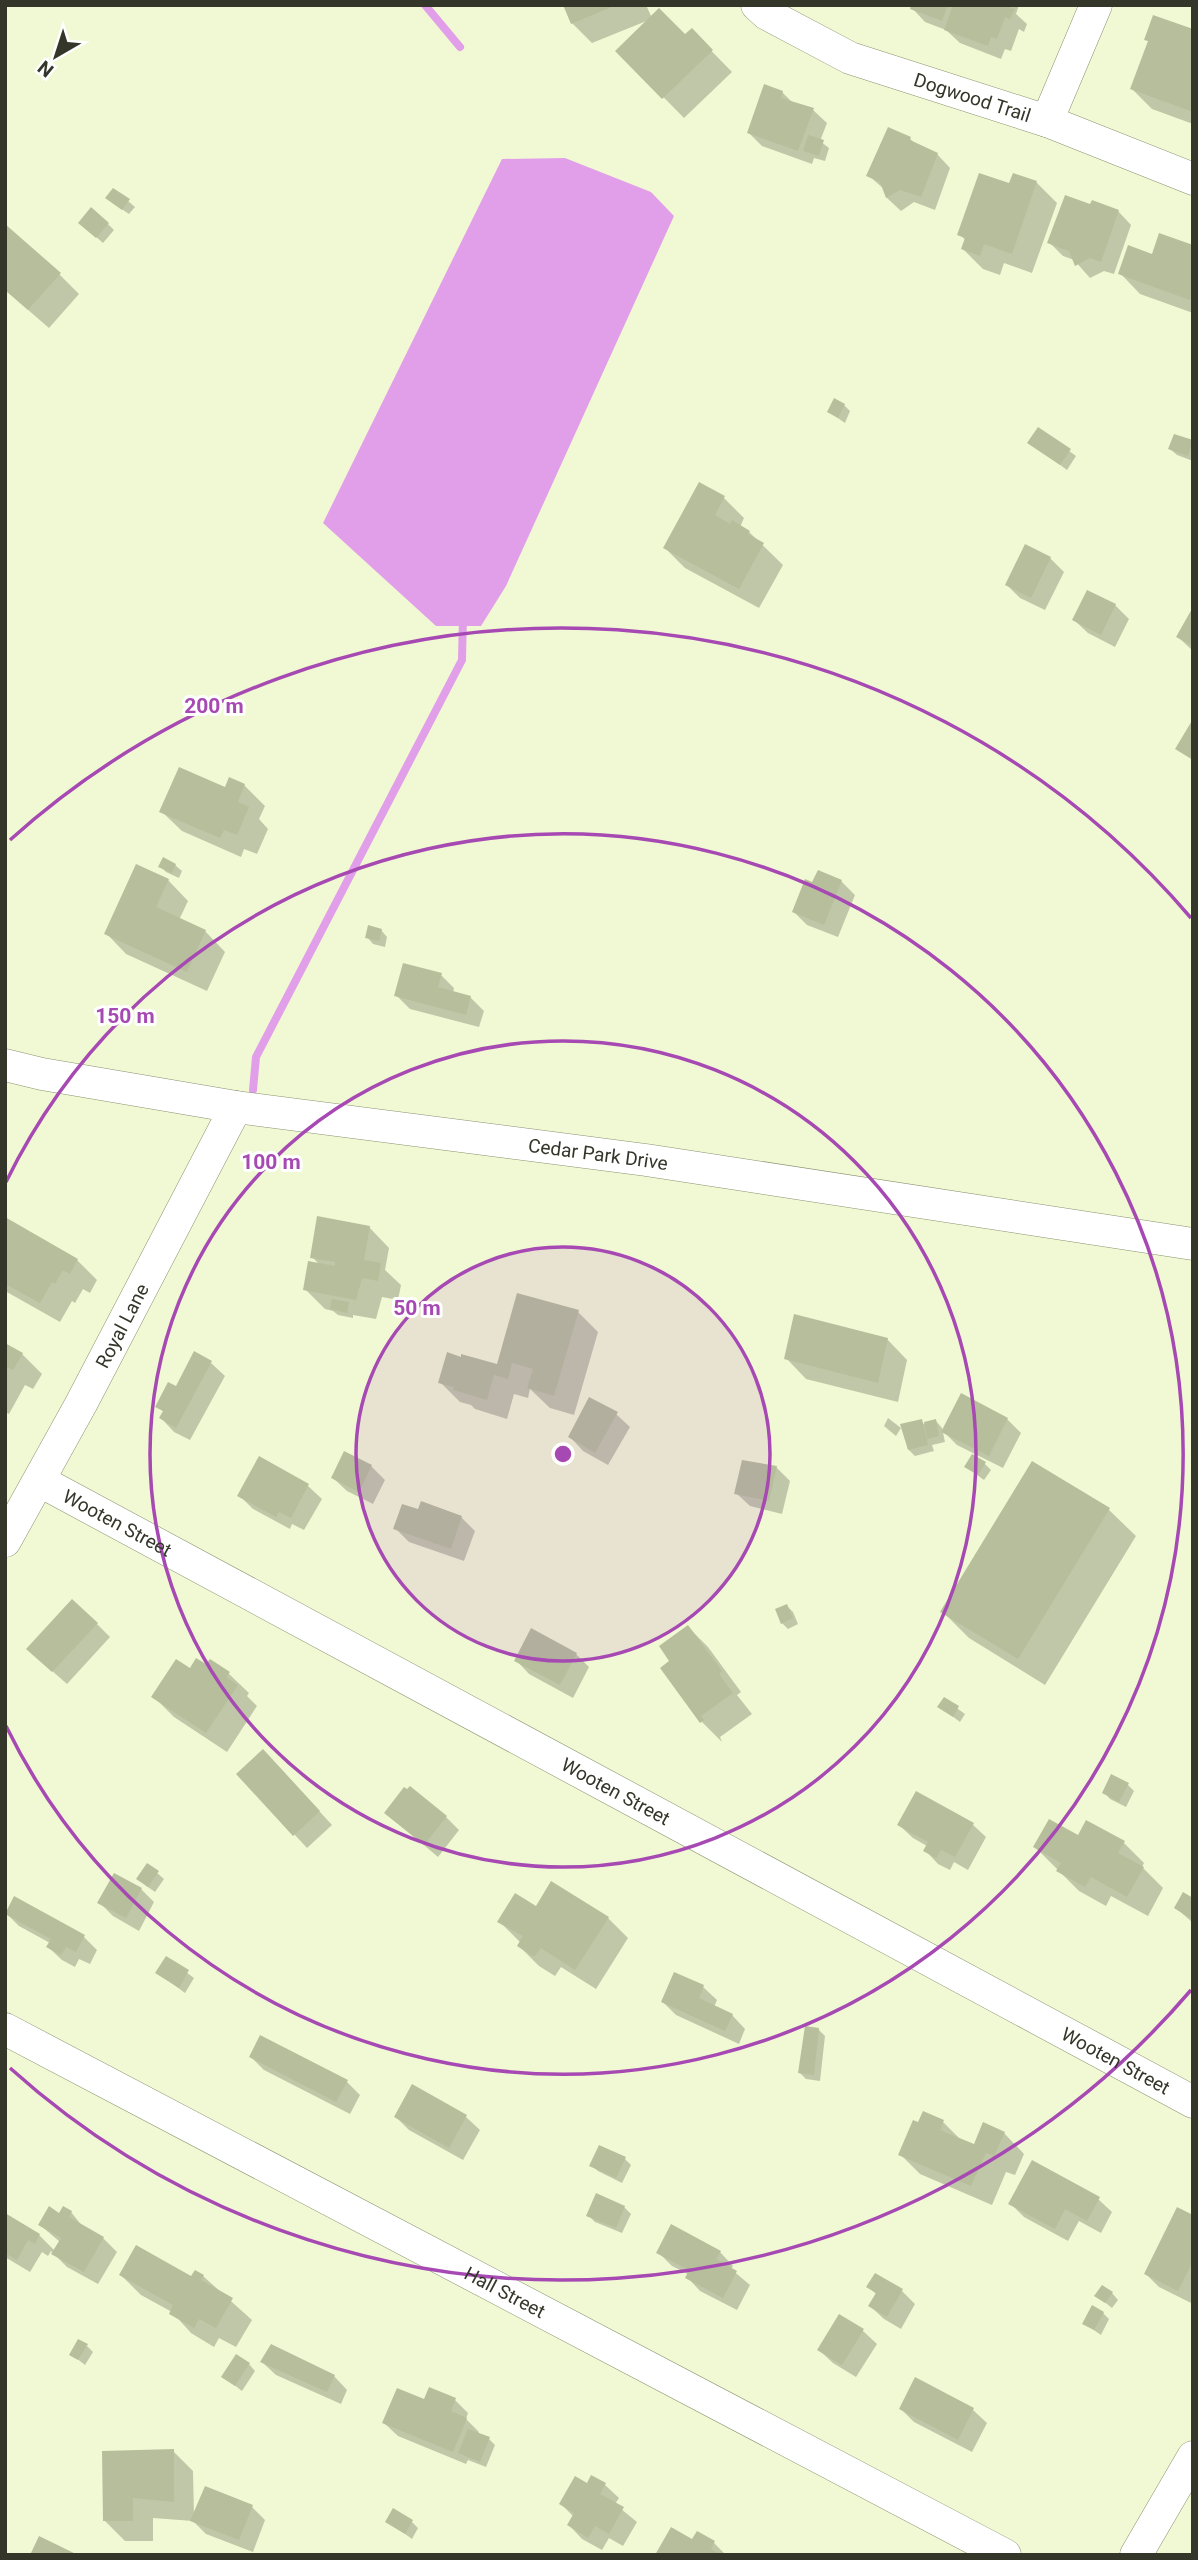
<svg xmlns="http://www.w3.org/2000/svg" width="1198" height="2560" viewBox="0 0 1198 2560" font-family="Roboto,sans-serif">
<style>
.water{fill:#e29fe9}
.shadow{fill:#0003}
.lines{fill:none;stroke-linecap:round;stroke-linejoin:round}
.stream{stroke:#e29fe9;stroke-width:8}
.building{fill:#b6be9b}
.street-casing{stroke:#8a9270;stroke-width:33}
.street{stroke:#fff;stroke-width:32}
.ring{fill:none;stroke:#a749b3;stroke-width:3.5}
.labels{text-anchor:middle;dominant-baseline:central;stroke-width:6;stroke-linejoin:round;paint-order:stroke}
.street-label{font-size:19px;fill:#333628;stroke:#fff}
.centre{fill:#a749b3;stroke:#fff;stroke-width:3.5}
.ring-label{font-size:21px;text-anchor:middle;font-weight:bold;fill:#a749b3;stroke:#fff;stroke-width:6;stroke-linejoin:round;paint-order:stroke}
</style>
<rect width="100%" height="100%" fill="#f1f9d4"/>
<path class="water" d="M565,158L651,192L674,216L506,586L481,626H436L323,523L502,159Z"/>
<path class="shadow" d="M564,5H646L652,18L686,37L692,31L732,72L684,118L618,51L649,20L592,43L572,23Z
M913,5H1019L1016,14L1027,24L1024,32L1019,29L1011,51L1005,49L1001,59L960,43L946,30L925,22L912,8Z
M1193,31V124L1152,109L1132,89L1149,42L1146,39Z
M782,92L793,103L813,110L827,123L820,141L829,148L825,161L814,158L812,164L762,146L749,133Z
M910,139L917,145L937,154L950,168L935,210L914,202L901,211L887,198L885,190L868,175Z
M1036,182L1057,203L1032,273L1004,263L1000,275L983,269L963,249L966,241L960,234L1010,185Z
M128,201L135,207L129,214L114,204Z
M1091,206L1118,211L1131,225L1114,274L1104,271L1090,278L1074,260L1063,256L1049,242Z
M108,224L114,230L103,243L87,229Z
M1193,247V313L1140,294L1120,273L1153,256Z
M59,274L79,294L49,328L5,290Z
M844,405L850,411L845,423L829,412Z
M1039,429L1076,456L1067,470L1030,443Z
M1192,442L1193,461L1177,455L1170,449Z
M699,484L724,498L744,518L740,527L749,532L783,565L759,608L685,568L665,548Z
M1050,558L1064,572L1045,610L1020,598L1007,585Z
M1115,605L1129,619L1115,647L1088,633L1074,620Z
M1178,637L1192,644L1193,651Z
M244,785L265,806L259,819L268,829L257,854L244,849L241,857L182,831L161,811Z
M175,865L182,871L179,878L166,872L160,866Z
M168,880L188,901L179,920L205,931L225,952L207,991L126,954L106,933Z
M841,881L855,895L838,937L807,925L794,912Z
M381,930L387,937L385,947L373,944L367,937Z
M441,975L454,988L453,993L470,997L484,1011L479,1027L410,1009L396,995Z
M5,1219L77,1260L97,1280L90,1293L83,1289L75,1303L72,1301L60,1322L5,1291Z
M369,1227L389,1248L385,1270L401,1285L398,1300L382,1297L376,1319L353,1315V1318L338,1315L333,1311L325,1309L305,1289L320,1265L312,1257Z
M578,1312L598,1332L574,1415L550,1408L530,1389L528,1398L514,1394L507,1419L475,1409L471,1405L460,1402L440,1382L498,1366Z
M887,1339L907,1360L898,1402L806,1379L786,1358Z
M5,1345L22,1354L42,1374L33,1389L25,1385L9,1414L5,1412Z
M211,1363L225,1376L190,1440L174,1432L161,1418L164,1412L158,1406Z
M961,1396L1007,1419L1021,1433L1003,1468L957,1445L944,1432Z
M616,1414L630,1427L608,1465L583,1451L570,1437Z
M888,1418L901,1428L896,1436L884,1426Z
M921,1421L924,1424L936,1421L942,1428L945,1442L932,1445L934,1451L915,1456L909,1450Z
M345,1453L371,1466L385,1480L373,1504L347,1491L333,1478Z
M260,1459L308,1486L322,1499L304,1530L292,1524L290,1529L253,1509L239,1495Z
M1033,1463L1109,1510L1136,1536L1045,1685L969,1638L942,1611Z
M985,1464L991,1470L984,1480L966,1467Z
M776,1467L790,1481L782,1514L750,1506L736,1493Z
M419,1511L461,1517L475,1531L464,1561L409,1542L395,1528Z
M787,1606L793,1612L798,1624L788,1629L782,1623Z
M97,1624L110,1637L67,1684L42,1662Z
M688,1627L708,1647L741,1692L737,1695L752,1714L720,1737L722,1742L701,1721L672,1661Z
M576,1654L589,1667L573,1698L529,1674L516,1660Z
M207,1666L228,1673L249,1693L247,1696L257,1706L227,1752L174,1717L154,1697Z
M944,1699L965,1714L960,1722L940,1707Z
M277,1765L332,1825L307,1848L294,1834Z
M1128,1785L1134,1791L1126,1807L1110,1799L1104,1792Z
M386,1813L446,1817L459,1830L438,1857Z
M1087,1822L1124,1843L1144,1863L1142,1867L1163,1888L1148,1916L1111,1896L1106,1906L1079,1891L1035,1847L1079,1837Z
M972,1824L986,1837L968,1870L954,1862L950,1870L938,1864L925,1850L927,1846L913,1838L899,1825Z
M148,1865L164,1879L155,1892L145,1885Z
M141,1889L154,1902L139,1931L113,1916L100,1903Z
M1193,1900V1923L1176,1908Z
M536,1908L608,1918L628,1938L596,1989L561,1967L555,1976L539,1966L519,1946L521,1943L499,1921Z
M6,1913L84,1937L97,1950L90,1964L79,1959L75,1967L62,1960L48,1947L50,1943L19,1926Z
M167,1958L194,1978L185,1993L158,1973Z
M675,1974L703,1987L717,2000L714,2007L732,2015L745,2029L739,2044L676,2015L663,2002Z
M818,2029L825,2036L820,2081L806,2079L800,2073Z
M251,2057L347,2082L360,2095L350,2114L264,2070Z
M413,2087L466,2117L480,2130L463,2160L409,2130L396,2117Z
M943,2122L963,2142L975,2147L1004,2133L1024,2154L1015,2175L1006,2172L992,2205L920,2174L900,2154L919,2124Z
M625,2159L631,2165L622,2183L598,2171L591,2165Z
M1098,2199L1112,2212L1101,2233L1079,2221L1068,2241L1024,2217L1010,2203Z
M624,2207L631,2214L622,2233L595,2222L588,2215Z
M71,2212L83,2227L103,2238L117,2252L98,2284L67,2267L51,2251L48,2256L42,2252L30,2272L5,2257V2215L39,2235L55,2251L60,2242L40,2225Z
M1193,2217V2301L1191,2303L1159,2287L1146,2274Z
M658,2252H720L733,2266L731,2269L750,2285L737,2310L700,2291L687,2277L688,2274L672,2266Z
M121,2275L192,2279L203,2276L252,2320L236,2347L219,2338L214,2347L191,2333L172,2312L141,2295Z
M869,2287L902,2291L915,2304L901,2329L884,2319L870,2306L877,2295Z
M1112,2293L1118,2300L1112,2308L1097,2296Z
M1103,2313L1109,2319L1101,2335L1085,2324Z
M839,2316L863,2331L877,2344L856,2377L833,2363L819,2350Z
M87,2346L93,2352L85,2365L71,2354Z
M262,2362L334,2376L347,2390L341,2404L276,2375Z
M249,2364L255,2371L242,2391L224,2377Z
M916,2380L973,2410L987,2423L972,2452L914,2422L901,2409Z
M455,2400L468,2413L466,2419L479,2432L478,2435L489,2439L495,2445L486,2467L468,2460L466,2464L398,2436L384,2423L425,2401Z
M173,2451L193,2471L194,2517L252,2507L265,2520L253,2552L206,2534L193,2521L153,2518V2541H125L105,2521Z
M592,2477L605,2485L619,2498L615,2504L637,2522L623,2546L609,2538L602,2550L582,2539L569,2525L574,2517L561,2504L587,2485Z
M387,2521L412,2522L418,2528L412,2539Z
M692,2541L714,2543L726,2555H657Z"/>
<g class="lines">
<path class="stream" d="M425,5L460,47
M253,1090L256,1057L462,660L463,615"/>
</g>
<path class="building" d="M563,5H616L571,24Z
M911,5H948L942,21L910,9Z
M953,5H1011L1010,8L1015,9L1010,19L1005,17L997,39L991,37L988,46L944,30Z
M659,8L685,34L692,28L713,50L662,99L615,51Z
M1153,15L1193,29V112L1130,89L1148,41L1144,40Z
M764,84L783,91L781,98L814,108L798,151L747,133Z
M888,127L911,137L910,140L938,153L921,197L900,190L886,198L880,182L866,176Z
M808,135L824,140L819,156L803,151Z
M979,173L1009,183L1013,173L1037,181L1012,254L984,244L980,256L961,249L965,238L957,235Z
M113,188L130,199L122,210L105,198Z
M1065,195L1090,204L1092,200L1119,210L1101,262L1090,258L1075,266L1069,251L1047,243Z
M91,207L109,223L96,238L78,223Z
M5,224L61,273L28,310L5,290Z
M1159,233L1193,245V293L1190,300L1118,274L1128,245L1152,254Z
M834,398L845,404L838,418L827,412Z
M1038,427L1071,449L1060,465L1027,443Z
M1174,434L1193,440L1188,456L1168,449Z
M699,482L725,496L715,515L730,524L732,520L750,531L748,534L764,543L739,589L663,548Z
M1025,544L1051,557L1031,598L1005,585Z
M1087,590L1116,604L1101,635L1072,620Z
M1193,607V646L1176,637Z
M1193,719V760L1175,749Z
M179,767L225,787L229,777L245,784L238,802L249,807L237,835L224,830L220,838L159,812Z
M163,857L176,864L172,873L158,867Z
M136,864L169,879L156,907L206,930L187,972L104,934Z
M818,870L842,880L824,925L792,912L805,879L812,882Z
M368,925L382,929L379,941L365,938Z
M403,963L442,973L438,987L471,996L466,1015L394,996Z
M317,1216L370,1226L364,1260L381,1263L378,1281L362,1278L356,1300L303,1290L308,1261L335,1266V1262L310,1258Z
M5,1217L78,1259L70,1274L63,1270L55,1284L52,1282L40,1303L5,1284Z
M517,1293L579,1310L554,1396L527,1388L533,1369L512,1363L508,1379L494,1375L487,1400L453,1390L454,1387L438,1383L447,1352L461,1357V1354L497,1364Z
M332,1299L349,1302L347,1313L330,1309Z
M794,1314L888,1338L878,1383L784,1359Z
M5,1343L23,1353L13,1370L5,1366Z
M194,1351L212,1361L176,1428L159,1418L163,1411L155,1407L168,1382L176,1386Z
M961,1393L1008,1418L989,1456L941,1432Z
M589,1397L618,1412L595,1453L568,1437Z
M922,1419L928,1445L908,1450L900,1424Z
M936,1419L939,1436L927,1439L924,1422Z
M344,1451L372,1465L359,1492L331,1478Z
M972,1454L986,1462L978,1475L964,1467Z
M259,1456L309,1484L291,1518L279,1512L276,1517L237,1496Z
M742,1460L777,1466L769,1501L734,1494Z
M1032,1461L1110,1508L1018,1659L940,1612Z
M421,1501L462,1516L451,1549L393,1529L402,1504L418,1509Z
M72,1599L98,1623L52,1672L26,1649Z
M787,1604L793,1618L781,1624L775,1609Z
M688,1625L722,1671L719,1674L733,1693L701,1716L704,1720L700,1723L660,1668L669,1661L659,1646Z
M531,1628L577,1653L560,1685L514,1661Z
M196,1658L206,1664L210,1659L230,1672L226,1677L238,1685L206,1733L151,1697L176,1659L190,1668Z
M944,1697L959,1706L953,1717L937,1707Z
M263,1749L320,1811L293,1836L236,1774Z
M1111,1774L1129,1783L1119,1802L1102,1793Z
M410,1786L447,1816L424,1845L384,1813L404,1787L407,1789Z
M916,1791L974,1823L955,1857L941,1850L936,1858L923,1851L928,1842L897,1825Z
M1049,1819L1078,1835L1086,1820L1125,1841L1118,1853L1144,1867L1127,1897L1091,1877L1085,1887L1056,1871L1061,1863L1033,1847Z
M147,1863L159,1871L148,1887L136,1879Z
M114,1873L142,1888L126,1918L97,1903Z
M551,1881L609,1917L575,1970L541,1948L534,1957L517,1946L523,1936L497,1922L515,1893L536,1906Z
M1183,1892L1193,1898V1920L1174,1908Z
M14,1896L85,1935L76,1952L66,1947L61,1955L46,1947L51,1939L5,1914Z
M166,1956L189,1970L179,1988L155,1973Z
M674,1972L704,1985L699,1998L733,2014L725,2031L661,2002Z
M805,2026L819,2028L814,2075L798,2073Z
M260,2035L348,2080L336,2102L249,2057Z
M412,2084L467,2115L449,2148L394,2117Z
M923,2111L944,2120L940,2130L974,2144L983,2122L1005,2132L994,2156L986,2153L971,2186L898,2155L913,2120L918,2122Z
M599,2145L626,2157L616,2178L589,2166Z
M1032,2160L1100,2197L1087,2221L1065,2209L1055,2229L1008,2204Z
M596,2193L625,2206L616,2228L586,2216Z
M49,2206L59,2213L63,2206L72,2211L69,2217L104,2237L84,2272L51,2254L61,2238L38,2225Z
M1177,2207L1193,2215V2261L1178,2291L1144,2274Z
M5,2213L40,2234L35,2244L28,2240L17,2260L5,2253Z
M671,2224L721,2251L716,2259L737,2271L723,2298L685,2278L689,2270L656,2253Z
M136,2245L191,2276L195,2270L204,2275L201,2280L233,2298L216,2328L199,2319L194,2328L169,2314L173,2305L119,2275Z
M875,2273L903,2289L887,2317L868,2306L876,2293L866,2287Z
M1102,2285L1113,2292L1105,2303L1094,2296Z
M1092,2305L1104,2312L1094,2330L1082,2324Z
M839,2314L864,2329L842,2365L817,2350Z
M78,2339L88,2344L78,2360L69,2355Z
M271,2344L335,2375L327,2392L260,2362Z
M236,2354L250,2363L235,2386L221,2377Z
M915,2377L974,2408L958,2440L899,2409Z
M429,2387L456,2398L451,2411L467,2418L453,2452L382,2423L397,2388L424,2399Z
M468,2429L490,2437L480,2462L458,2453Z
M174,2449V2502L133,2498V2521H103L102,2451Z
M591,2475L606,2483L600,2494L624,2507L609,2534L595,2526L588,2538L567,2525L574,2513L559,2504L575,2476L587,2483Z
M205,2486L253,2505L239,2540L190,2521Z
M393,2508L413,2520L405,2534L385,2522Z
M671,2527L692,2539L697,2531L715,2541L711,2549L721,2555H655Z
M39,2536L78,2555H30Z"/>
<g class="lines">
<defs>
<g id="street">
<path id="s1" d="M757,5L767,14L850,58L1047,121L1193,179"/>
<path d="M1047,121L1096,5"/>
<path id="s2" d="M5,1065L42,1074L236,1107L646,1160L1193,1244"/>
<path id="s3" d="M40,1481L1193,2102"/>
<path id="s4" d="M5,1541L81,1404L236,1107"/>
<path id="s5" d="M5,2029L1005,2555"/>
<path d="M1136,2555L1193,2457"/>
</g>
</defs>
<use href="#street" class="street-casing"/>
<use href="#street" class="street"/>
</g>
<circle cx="563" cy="1454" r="207" fill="#a749b3" fill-opacity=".12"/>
<g class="ring">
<circle cx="563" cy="1454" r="207"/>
<circle cx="563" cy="1454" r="413"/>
<path d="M6 1182A620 620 0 1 1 6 1726"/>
<path d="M1191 1990A826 826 0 0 1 10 2068M10 840A826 826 0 0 1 1191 918"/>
</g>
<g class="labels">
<g class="street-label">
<text stroke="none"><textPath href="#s1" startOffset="236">Dogwood Trail</textPath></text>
<text stroke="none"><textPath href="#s2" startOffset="600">Cedar Park Drive</textPath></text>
<text stroke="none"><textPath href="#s4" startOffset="245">Royal Lane</textPath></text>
<text stroke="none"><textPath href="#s3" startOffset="88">Wooten Street</textPath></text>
<text stroke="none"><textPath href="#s3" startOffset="654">Wooten Street</textPath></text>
<text stroke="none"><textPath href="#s3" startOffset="1222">Wooten Street</textPath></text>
<text stroke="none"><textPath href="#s5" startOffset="565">Hall Street</textPath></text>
</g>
</g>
<circle cx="563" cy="1454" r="10" class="centre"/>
<g class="ring-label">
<text x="214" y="713">200 m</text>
<text x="125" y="1023">150 m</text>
<text x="271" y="1169">100 m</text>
<text x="417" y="1315">50 m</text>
</g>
<rect width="1198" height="2560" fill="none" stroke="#333628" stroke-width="14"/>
<g transform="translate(56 56) rotate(219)" stroke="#ffffff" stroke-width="5" paint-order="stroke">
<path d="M0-5L12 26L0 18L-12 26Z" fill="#333628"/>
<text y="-10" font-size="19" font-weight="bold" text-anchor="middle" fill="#333628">N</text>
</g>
</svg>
